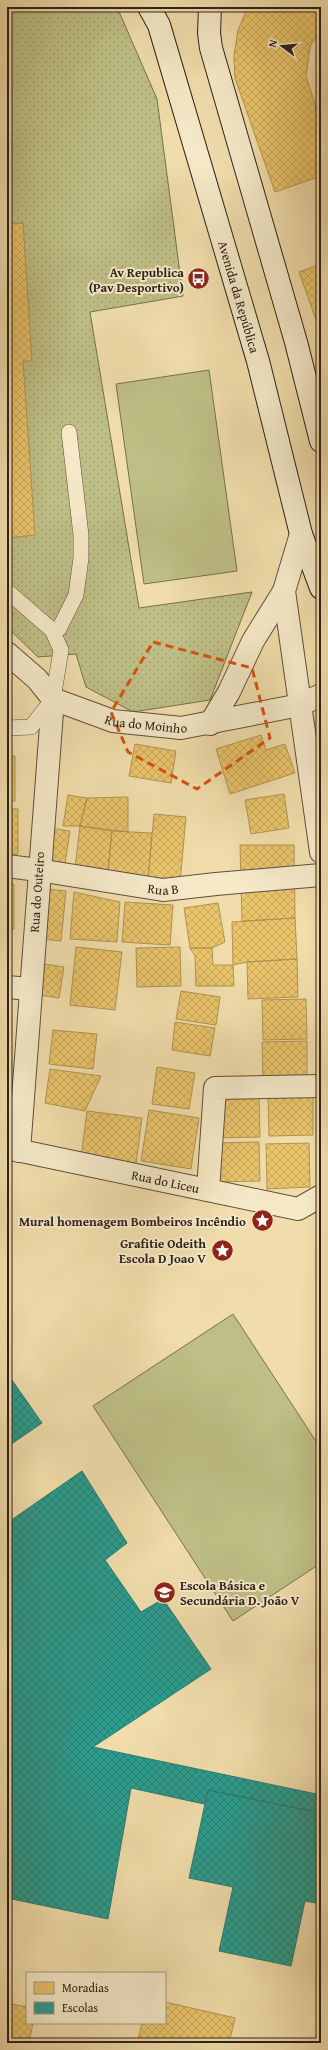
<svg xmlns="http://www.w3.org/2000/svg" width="328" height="2050" viewBox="0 0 328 2050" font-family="'Gentium Book Plus',serif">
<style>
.garden{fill:url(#garden-dots);stroke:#767050}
.pitch{fill:#bebf86;stroke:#767050}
.homes{fill:url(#homes-cross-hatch);stroke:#b19352}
.schools{fill:url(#schools-cross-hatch);stroke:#2b786c}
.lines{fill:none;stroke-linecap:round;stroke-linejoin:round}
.lane-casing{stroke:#5e4f3e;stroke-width:16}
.street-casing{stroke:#5e4f3e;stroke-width:24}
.secondary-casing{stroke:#2e201a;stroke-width:24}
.lane{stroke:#f5e9c8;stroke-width:15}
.street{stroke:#f5e9c8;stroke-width:22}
.secondary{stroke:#f5e9c8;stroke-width:22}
.marked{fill:none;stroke:#d5530d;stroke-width:3;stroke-dasharray:8 5;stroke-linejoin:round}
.labels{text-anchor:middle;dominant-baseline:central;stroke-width:4;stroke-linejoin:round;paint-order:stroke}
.poi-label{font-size:13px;font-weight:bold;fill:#2e201a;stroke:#f5e9c8;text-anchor:end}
.street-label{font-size:13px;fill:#2e201a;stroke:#f5e9c8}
</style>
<defs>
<pattern id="garden-dots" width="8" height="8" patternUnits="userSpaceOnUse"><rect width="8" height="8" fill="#bebf86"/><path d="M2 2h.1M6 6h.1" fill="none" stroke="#a4a473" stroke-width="1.8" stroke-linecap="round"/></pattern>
<pattern id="homes-cross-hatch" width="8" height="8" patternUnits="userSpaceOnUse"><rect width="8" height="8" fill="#e9c46a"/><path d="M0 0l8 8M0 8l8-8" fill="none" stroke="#c8a85b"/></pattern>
<pattern id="schools-cross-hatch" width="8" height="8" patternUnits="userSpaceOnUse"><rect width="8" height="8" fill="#2a9d8f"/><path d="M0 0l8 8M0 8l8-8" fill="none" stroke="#248074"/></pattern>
</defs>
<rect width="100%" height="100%" fill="#f0ddab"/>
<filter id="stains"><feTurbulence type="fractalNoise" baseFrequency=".005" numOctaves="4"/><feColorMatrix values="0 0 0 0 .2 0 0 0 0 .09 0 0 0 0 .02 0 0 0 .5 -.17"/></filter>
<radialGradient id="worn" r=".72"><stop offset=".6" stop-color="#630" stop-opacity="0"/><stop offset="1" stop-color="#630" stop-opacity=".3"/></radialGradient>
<path class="garden" d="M7,7H117L157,99L183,296L90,312L139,608L252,592L210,700L133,712L86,687L76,654L38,657L7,627Z"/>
<path class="pitch" d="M209,370L237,571L144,584L116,384Z
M233,1314L321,1449V1563L233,1621L93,1406Z"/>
<path class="homes" d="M248,7H321V28L310,47L306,76L321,122V176L275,192L235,78L234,56L238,30Z
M23,223L32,361H23L35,535L7,538V224Z
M321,264V334L299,272Z
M261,735L266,750L285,744L295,773L230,794L216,749Z
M135,744L176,751L171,783L129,776Z
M7,756H15V801H7Z
M284,794L289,828L251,834L245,800Z
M68,795L87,798L80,826H63Z
M128,797V832L80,826L87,798Z
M7,809H18V854H7Z
M154,814L186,817L180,882L148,879Z
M80,826L112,831L108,871L75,867Z
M50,828L70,831L65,863L46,860Z
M112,831L152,833L148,879L108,871Z
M240,845H294L295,918L242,921Z
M7,884H14V929H7Z
M47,889L66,891L61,941L41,939Z
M74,892L120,902L117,942L70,939Z
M125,902L173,905L170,945L122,942Z
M218,903L225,942L212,948H190L184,908Z
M295,918L297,959L247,962L233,965L232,922Z
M76,947L122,952L115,1010L70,1005Z
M180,947L181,986L137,987L136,948Z
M190,948H212L213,965H233L234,986H196L195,956Z
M297,959L298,997L248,999L247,962Z
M44,964L64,967L59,998L39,995Z
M181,991L220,997L216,1025L176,1019Z
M306,999L307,1039L263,1040L262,1000Z
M175,1022L215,1028L210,1056L172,1050Z
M53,1030L97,1034L93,1069L49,1064Z
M307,1041V1080L263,1081L262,1042Z
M157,1067L195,1073L189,1109L152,1104Z
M50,1069L101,1076L85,1111L45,1103Z
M313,1096V1135L269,1136L268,1097Z
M259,1097L260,1137L215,1138V1098Z
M149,1110L199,1118L191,1169L141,1161Z
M87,1111L142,1118L136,1164L81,1157Z
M259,1142L260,1181L216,1182L215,1143Z
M309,1143L310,1187L267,1189L266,1144Z
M165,2002L235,2018L229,2043H137L142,2023H165Z
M7,2003L27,2007V2023H33L29,2043H7Z"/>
<path class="schools" d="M7,1373L42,1423L7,1447Z
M82,1471L127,1543L105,1560L141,1612L163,1599L211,1669L93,1747L321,1795V1813L208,1790L204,1804L131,1788L108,1919L7,1898V1523Z
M208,1790L321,1813V1904L305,1901L291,1966L219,1951L233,1887L189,1878Z"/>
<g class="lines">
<defs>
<path id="lane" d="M7,591L52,630L61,650L53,699L31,727L7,728
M52,630L59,629L76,595L81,558V535L69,432"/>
<g id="street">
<path d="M301,534L284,591L321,852"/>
<path d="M7,653L37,679L53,699L19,1151"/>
<path id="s1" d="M53,699L113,721L181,728L300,705L321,695"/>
<path d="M210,724L229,692L253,641L284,591"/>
<path id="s2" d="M7,866L38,870L163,890L216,884L321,875"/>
<path d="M7,987L30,989"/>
<path id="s3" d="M7,1148L298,1209L321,1196"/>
<path d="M208,1190L215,1088L321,1086"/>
</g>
<g id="secondary">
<path id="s4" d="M149,7L159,25L258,361L301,534L321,588"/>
<path d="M210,7L209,33L211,48L296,342L321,441"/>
</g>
</defs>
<use href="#lane" class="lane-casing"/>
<use href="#street" class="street-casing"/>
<use href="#secondary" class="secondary-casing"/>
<use href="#lane" class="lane"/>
<use href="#street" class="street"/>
<use href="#secondary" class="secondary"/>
</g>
<path class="marked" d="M153,642L252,668L270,738L197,789L128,752L111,712Z"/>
<defs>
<symbol id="bus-disc" viewBox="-11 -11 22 22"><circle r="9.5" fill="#8f2418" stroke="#f5e9c8"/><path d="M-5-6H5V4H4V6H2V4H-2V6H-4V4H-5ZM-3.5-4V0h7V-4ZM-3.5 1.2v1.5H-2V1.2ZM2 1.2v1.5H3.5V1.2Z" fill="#fff"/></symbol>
<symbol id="sight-disc" viewBox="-11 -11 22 22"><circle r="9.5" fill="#8f2418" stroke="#f5e9c8"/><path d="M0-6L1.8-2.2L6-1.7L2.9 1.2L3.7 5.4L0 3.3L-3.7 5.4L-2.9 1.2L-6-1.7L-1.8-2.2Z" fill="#fff"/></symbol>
<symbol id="school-disc" viewBox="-11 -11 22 22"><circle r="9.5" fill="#8f2418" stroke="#f5e9c8"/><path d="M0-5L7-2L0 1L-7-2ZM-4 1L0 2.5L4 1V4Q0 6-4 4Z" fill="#fff"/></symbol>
</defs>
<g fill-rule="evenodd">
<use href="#bus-disc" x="186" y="266" width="25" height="25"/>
<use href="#sight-disc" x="250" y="1208" width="25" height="25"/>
<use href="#sight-disc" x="210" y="1238" width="25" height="25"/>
<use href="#school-disc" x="152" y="1580" width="25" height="25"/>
</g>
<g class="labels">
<g class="poi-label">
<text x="184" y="272">Av Republica<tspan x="184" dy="15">(Pav Desportivo)</tspan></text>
<text x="246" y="1221">Mural homenagem Bombeiros Incêndio</text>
<text x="206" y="1243">Grafitie Odeith<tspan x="206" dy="15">Escola D Joao V</tspan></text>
<text x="180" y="1585" text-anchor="start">Escola Básica e<tspan x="180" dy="15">Secundária D. João V</tspan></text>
</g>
<g class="street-label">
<text stroke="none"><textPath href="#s4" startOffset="304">Avenida da República</textPath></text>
<text stroke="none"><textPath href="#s1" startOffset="97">Rua do Moinho</textPath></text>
<text stroke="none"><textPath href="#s2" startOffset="158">Rua B</textPath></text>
<text transform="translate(37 892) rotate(-86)">Rua do Outeiro</text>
<text stroke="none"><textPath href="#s3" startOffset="162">Rua do Liceu</textPath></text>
</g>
</g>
<rect width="328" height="2050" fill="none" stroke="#f0ddab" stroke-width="24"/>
<rect x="8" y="8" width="312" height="2034" fill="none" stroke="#2e201a" stroke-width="2"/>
<rect x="12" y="12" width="304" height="2026" fill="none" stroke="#2e201a"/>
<rect x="26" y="1972" width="140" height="52" fill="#f5e9c8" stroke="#a59982"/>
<rect x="34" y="1982" width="20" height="12" fill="#e9c46a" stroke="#a59982"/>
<text x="62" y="1992" font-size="12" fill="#2e201a">Moradias</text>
<rect x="34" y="2002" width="20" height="12" fill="#2a9d8f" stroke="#a59982"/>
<text x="62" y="2012" font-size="12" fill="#2e201a">Escolas</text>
<g transform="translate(282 46) rotate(286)" stroke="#f5e9c8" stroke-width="3" paint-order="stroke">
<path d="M0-3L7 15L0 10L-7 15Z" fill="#2e201a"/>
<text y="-6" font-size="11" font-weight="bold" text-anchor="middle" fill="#2e201a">N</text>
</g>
<rect width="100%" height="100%" filter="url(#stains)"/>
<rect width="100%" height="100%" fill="url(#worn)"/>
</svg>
